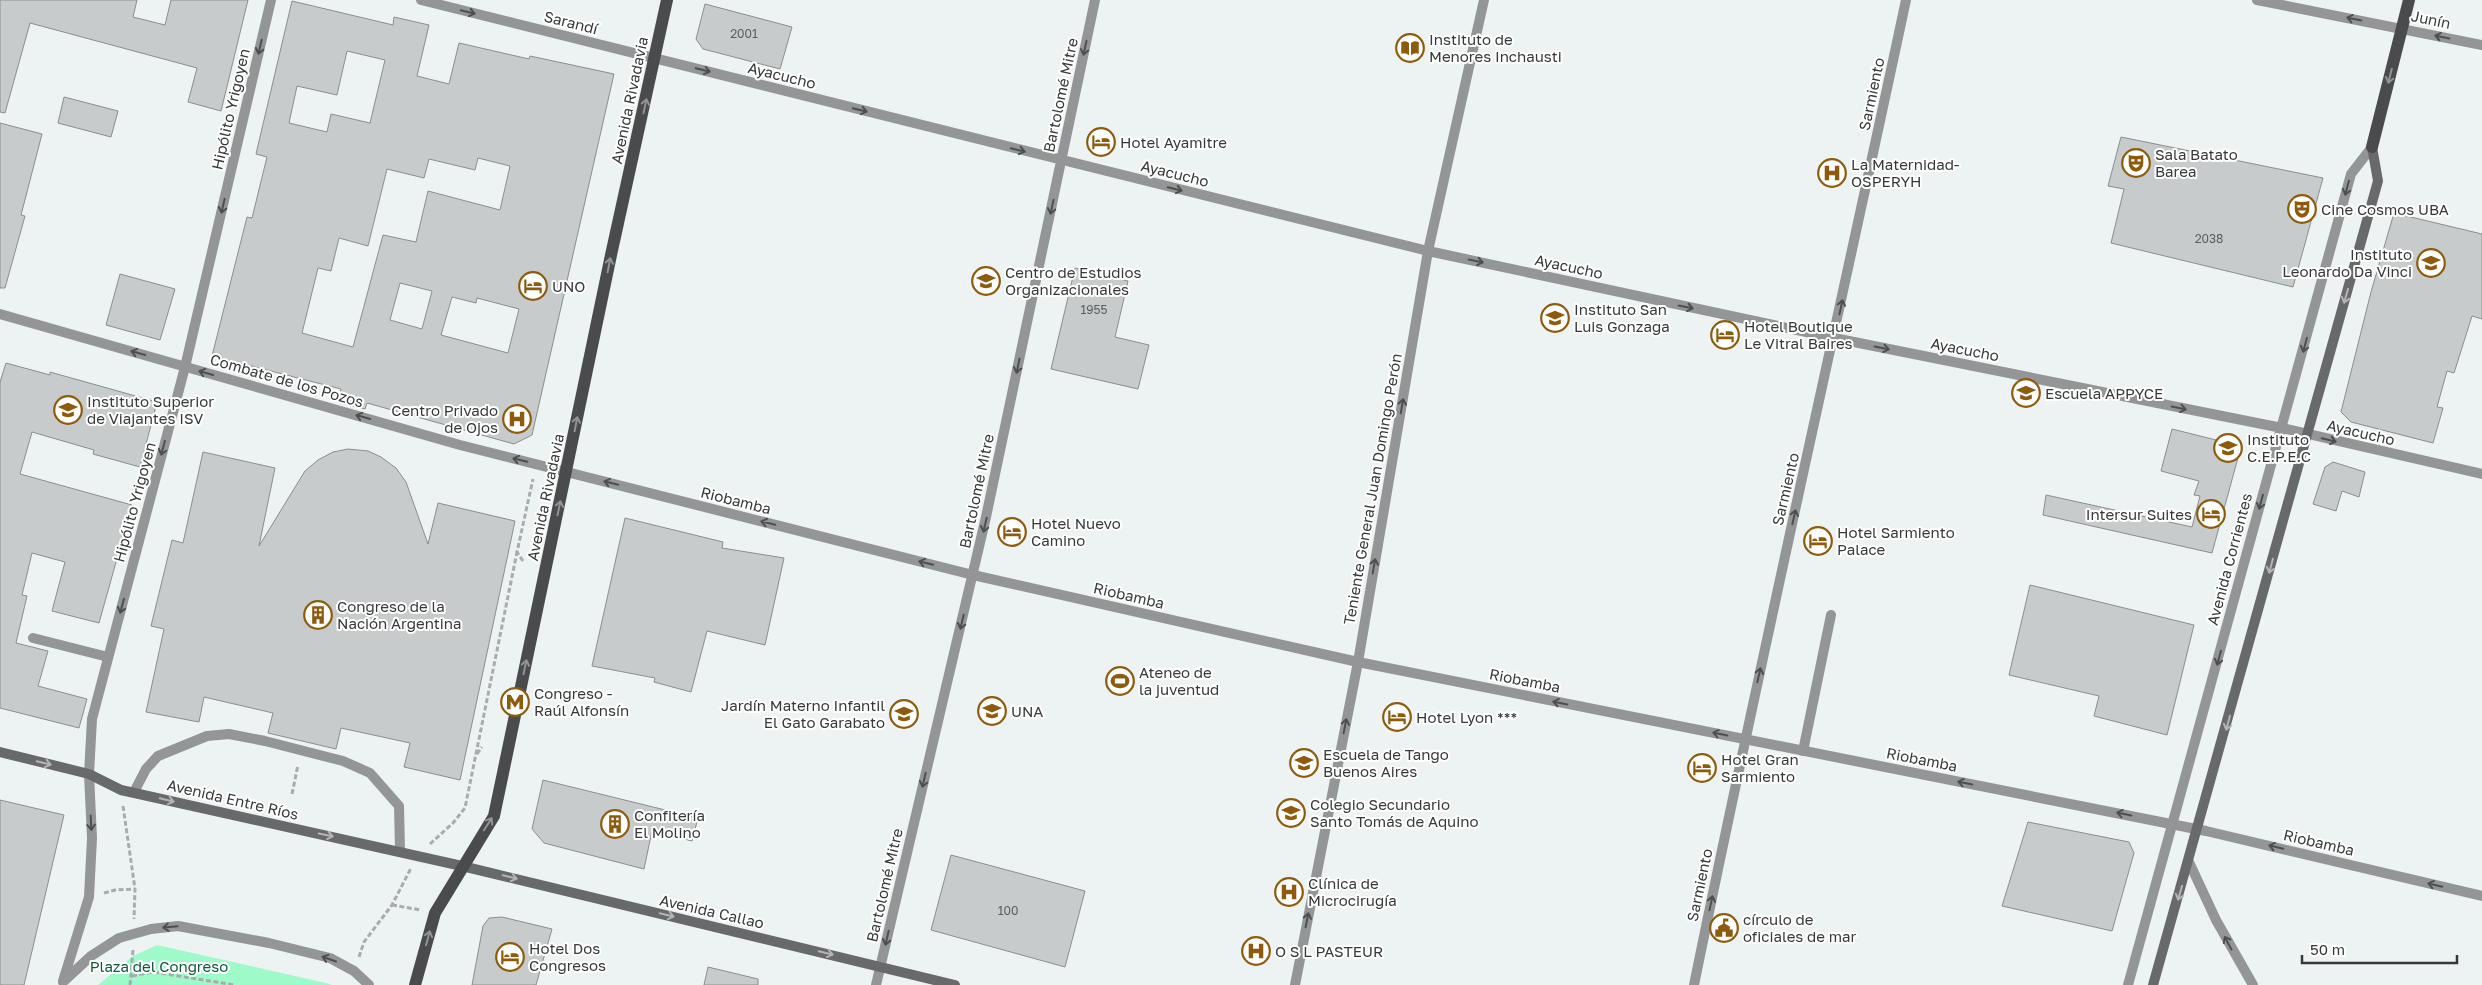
<svg xmlns="http://www.w3.org/2000/svg" width="2482" height="985" viewBox="0 0 2482 985" font-family="'Golos Text',sans-serif">
<style>
.green{fill:#9efbc9}
.building{fill:#c7cbcb;stroke:#8a8e8e;fill-rule:evenodd}
.lines{fill:none;stroke-linecap:round;stroke-linejoin:round}
.path{stroke:#a8acad;stroke-width:3;stroke-dasharray:5 2.5;stroke-linecap:butt}
.service{stroke:#949596;stroke-width:10}
.pedestrian{stroke:#949596;stroke-width:10}
.minor{stroke:#949596;stroke-width:10}
.tertiary{stroke:#949596;stroke-width:10}
.secondary{stroke:#68696b;stroke-width:10}
.primary{stroke:#494b4d;stroke-width:12}
.oneway{stroke:#4e5050}
.oneway2{stroke:#929394}
.oneway3{stroke:#b4b4b5}
.labels{text-anchor:middle;dominant-baseline:central;stroke-width:4;stroke-linejoin:round;paint-order:stroke}
.number-label{font-size:12px;fill:#5b5e5e}
.street-label{font-size:15px;fill:#373939;stroke:#fff}
.poi-label{font-size:15px;fill:#373939;stroke:#fff;text-anchor:start}
.park-label{font-size:15px;fill:#0b5a3a;stroke:#fff}
</style>
<rect width="100%" height="100%" fill="#edf2f3"/>
<path class="green" d="M157,945L330,984L331,985H98L133,956Z"/>
<path class="building" d="M0,0H137L133,17L165,25L171,0H248L221,111L188,102L197,68L30,23L5,113L0,112Z
M292,1L393,25L394,17L429,25L417,76L449,84L459,43L529,59L530,56L614,74L532,435L514,444L367,403L365,409L338,402L341,389L212,356L247,217L252,218L267,157L256,154ZM347,51L385,60L370,123L331,114L327,132L289,123L297,86L337,95ZM478,158L510,166L500,210L428,191L416,242L383,235L353,347L302,333L318,268L331,271L339,238L368,246L387,169L424,178L429,159L475,170ZM400,283L432,291L422,329L390,320ZM452,297L476,303L477,298L519,309L508,353L441,335Z
M705,4L792,27L780,69L703,49L696,39Z
M64,97L118,111L111,137L58,123Z
M0,123L42,134L21,215L25,216L5,288H0Z
M2121,137L2323,178L2293,287L2111,243L2124,189L2108,186Z
M2394,213L2482,234V319L2472,316L2454,373L2447,371L2437,407L2443,408L2433,443L2351,422L2341,412L2371,292Z
M1075,268L1128,281L1115,337L1149,345L1138,389L1051,369Z
M120,274L175,289L160,340L106,325Z
M6,363L50,375V372L157,402L140,467L93,454L94,450L32,432L20,474L132,505L99,623L52,611L65,562L32,553L22,595L27,596L16,643L48,651L38,686L87,699L79,728L0,708V382Z
M2172,429L2236,445L2239,454L2212,553L2043,515L2046,495L2192,527L2200,496L2194,495L2199,481L2161,471Z
M348,449L368,451L381,457L396,468L406,482L428,544L438,503L515,521L460,780L404,767L410,743L341,728L336,749L268,733L273,713L204,697L199,722L146,712L164,629L151,626L172,540L183,543L203,452L275,468L259,546L305,471L318,460L333,452Z
M2333,462L2365,472L2359,497L2342,491L2336,511L2313,504L2325,467Z
M625,518L723,542L722,548L784,558L765,645L707,631L691,692L654,682L655,678L592,666Z
M2030,585L2194,625L2167,735L2094,716L2099,696L2009,675Z
M543,780L698,818L692,841L652,831L644,869L544,843L532,829Z
M0,800L64,815L24,985H0Z
M2028,822L2129,842L2134,853L2112,931L2002,906Z
M951,855L1085,891L1065,967L931,930Z
M502,917L552,929L536,985H472L483,926L489,918Z
M708,967L758,979V985H704Z"/>
<g class="lines">
<path class="path" d="M523,561L517,552L533,479
M477,754L482,747
M292,794L298,765
M123,806L135,889L134,919
M430,844L453,823L465,808L517,552
M104,893L115,890L135,889
M392,905L421,910
M359,957L364,942L392,905L411,868
M132,976L153,972L235,985
M130,985L133,950"/>
<path class="service" d="M33,638L108,657
M1803,751L1831,615
M134,792L146,769L158,756L207,736L229,734L265,741L343,761L370,773L399,806L400,851
M2128,985L2351,174L2372,147"/>
<path class="pedestrian" d="M2189,862L2216,920L2253,985"/>
<path class="minor" d="M421,0L1428,251L1834,338L2282,428L2482,474
M2257,0L2482,45
M89,774L92,719L185,367L271,0
M876,985L986,517L1095,0
M1295,985L1358,662L1428,251L1484,0
M1694,985C1761,656 1836,329 1906,0"/>
<path class="tertiary" d="M0,314L460,445L973,575L1358,662L2206,831L2482,896
M63,981L89,897L92,838L89,774
M63,982L91,956L119,938L151,929L178,926L269,943L330,958L354,971L369,985"/>
<path class="secondary" d="M0,752L89,774L121,790L462,866L955,985
M2153,985L2378,181L2372,147"/>
<path class="primary" d="M2372,147L2409,0
M415,985L435,913L494,816L611,255L667,0"/>
</g>
<defs><path id="oneway-shaft" d="M-6 0H5M1.5-3L5.5 0L1.5 3" fill="none" stroke-width="1.6" stroke-linecap="round" stroke-linejoin="round" transform="scale(1.25)"/></defs>
<g class="oneway">
<use href="#oneway-shaft" transform="translate(468 12) rotate(14)"/>
<use href="#oneway-shaft" transform="translate(2354 19) rotate(-169)"/>
<use href="#oneway-shaft" transform="translate(2442 37) rotate(-168)"/>
<use href="#oneway-shaft" transform="translate(260 47) rotate(103)"/>
<use href="#oneway-shaft" transform="translate(1085 48) rotate(102)"/>
<use href="#oneway-shaft" transform="translate(703 70) rotate(14)"/>
<use href="#oneway-shaft" transform="translate(860 110) rotate(14)"/>
<use href="#oneway-shaft" transform="translate(1018 150) rotate(14)"/>
<use href="#oneway-shaft" transform="translate(2347 188) rotate(105)"/>
<use href="#oneway-shaft" transform="translate(1175 189) rotate(14)"/>
<use href="#oneway-shaft" transform="translate(223 206) rotate(103)"/>
<use href="#oneway-shaft" transform="translate(1052 207) rotate(102)"/>
<use href="#oneway-shaft" transform="translate(1476 261) rotate(12)"/>
<use href="#oneway-shaft" transform="translate(1686 307) rotate(12)"/>
<use href="#oneway-shaft" transform="translate(1841 307) rotate(-78)"/>
<use href="#oneway-shaft" transform="translate(2305 345) rotate(105)"/>
<use href="#oneway-shaft" transform="translate(1882 348) rotate(11)"/>
<use href="#oneway-shaft" transform="translate(138 353) rotate(-164)"/>
<use href="#oneway-shaft" transform="translate(1018 366) rotate(102)"/>
<use href="#oneway-shaft" transform="translate(206 373) rotate(-164)"/>
<use href="#oneway-shaft" transform="translate(1402 406) rotate(-80)"/>
<use href="#oneway-shaft" transform="translate(2179 408) rotate(11)"/>
<use href="#oneway-shaft" transform="translate(363 417) rotate(-164)"/>
<use href="#oneway-shaft" transform="translate(2329 440) rotate(13)"/>
<use href="#oneway-shaft" transform="translate(163 448) rotate(105)"/>
<use href="#oneway-shaft" transform="translate(520 460) rotate(-166)"/>
<use href="#oneway-shaft" transform="translate(611 483) rotate(-166)"/>
<use href="#oneway-shaft" transform="translate(2261 502) rotate(105)"/>
<use href="#oneway-shaft" transform="translate(1794 517) rotate(-77)"/>
<use href="#oneway-shaft" transform="translate(768 523) rotate(-166)"/>
<use href="#oneway-shaft" transform="translate(985 525) rotate(103)"/>
<use href="#oneway-shaft" transform="translate(926 563) rotate(-166)"/>
<use href="#oneway-shaft" transform="translate(1374 566) rotate(-80)"/>
<use href="#oneway-shaft" transform="translate(122 606) rotate(105)"/>
<use href="#oneway-shaft" transform="translate(962 622) rotate(103)"/>
<use href="#oneway-shaft" transform="translate(2219 658) rotate(105)"/>
<use href="#oneway-shaft" transform="translate(1759 675) rotate(-77)"/>
<use href="#oneway-shaft" transform="translate(1560 703) rotate(-169)"/>
<use href="#oneway-shaft" transform="translate(1345 726) rotate(-79)"/>
<use href="#oneway-shaft" transform="translate(1720 734) rotate(-169)"/>
<use href="#oneway-shaft" transform="translate(924 780) rotate(103)"/>
<use href="#oneway-shaft" transform="translate(1965 783) rotate(-169)"/>
<use href="#oneway-shaft" transform="translate(2124 814) rotate(-169)"/>
<use href="#oneway-shaft" transform="translate(91 823) rotate(87)"/>
<use href="#oneway-shaft" transform="translate(2276 847) rotate(-167)"/>
<use href="#oneway-shaft" transform="translate(2435 885) rotate(-167)"/>
<use href="#oneway-shaft" transform="translate(1711 903) rotate(-78)"/>
<use href="#oneway-shaft" transform="translate(1307 920) rotate(-79)"/>
<use href="#oneway-shaft" transform="translate(170 927) rotate(175)"/>
<use href="#oneway-shaft" transform="translate(887 938) rotate(103)"/>
<use href="#oneway-shaft" transform="translate(2228 943) rotate(-118)"/>
<use href="#oneway-shaft" transform="translate(329 959) rotate(-161)"/>
</g>
<g class="oneway2">
<use href="#oneway-shaft" transform="translate(2390 76) rotate(104)"/>
<use href="#oneway-shaft" transform="translate(645 106) rotate(-78)"/>
<use href="#oneway-shaft" transform="translate(609 265) rotate(-79)"/>
<use href="#oneway-shaft" transform="translate(576 424) rotate(-79)"/>
<use href="#oneway-shaft" transform="translate(559 508) rotate(-78)"/>
<use href="#oneway-shaft" transform="translate(525 667) rotate(-78)"/>
<use href="#oneway-shaft" transform="translate(488 824) rotate(-57)"/>
<use href="#oneway-shaft" transform="translate(428 938) rotate(-75)"/>
</g>
<g class="oneway3">
<use href="#oneway-shaft" transform="translate(2346 296) rotate(106)"/>
<use href="#oneway-shaft" transform="translate(2271 566) rotate(105)"/>
<use href="#oneway-shaft" transform="translate(2228 723) rotate(105)"/>
<use href="#oneway-shaft" transform="translate(44 763) rotate(14)"/>
<use href="#oneway-shaft" transform="translate(167 800) rotate(13)"/>
<use href="#oneway-shaft" transform="translate(326 835) rotate(12)"/>
<use href="#oneway-shaft" transform="translate(510 877) rotate(14)"/>
<use href="#oneway-shaft" transform="translate(2180 893) rotate(106)"/>
<use href="#oneway-shaft" transform="translate(667 915) rotate(14)"/>
<use href="#oneway-shaft" transform="translate(826 953) rotate(13)"/>
</g>
<defs>
<symbol id="library-ring" viewBox="-11 -11 22 22"><circle r="9.5" fill="#fff" stroke="#8e5a0b" stroke-width="1.5"/><path d="M-6-4Q-3-5.5-.7-3.5V5Q-3 3-6 4ZM6-4Q3-5.5 .7-3.5V5Q3 3 6 4Z" fill="#8e5a0b"/></symbol>
<symbol id="hotel-ring" viewBox="-11 -11 22 22"><circle r="9.5" fill="#fff" stroke="#8e5a0b" stroke-width="1.5"/><path d="M-6-4.5h1.5V1H6V5H4.5V3h-9V5H-6ZM-4 0a1.8 1.8 0 1 1 3.6 0ZM.5 0V-2.5h3Q6-2.5 6 0Z" fill="#8e5a0b"/></symbol>
<symbol id="theatre-ring" viewBox="-11 -11 22 22"><circle r="9.5" fill="#fff" stroke="#8e5a0b" stroke-width="1.5"/><path d="M-5-5.5Q0-4 5-5.5V0Q5 5 0 6Q-5 5-5 0ZM-3.3-2.5H-1v1.5H-3.3ZM1-2.5H3.3v1.5H1ZM-2.8 1Q0 5.5 2.8 1Z" fill="#8e5a0b"/></symbol>
<symbol id="hospital-ring" viewBox="-11 -11 22 22"><circle r="9.5" fill="#fff" stroke="#8e5a0b" stroke-width="1.5"/><path d="M-5-5h3v3.5h4V-5h3V5h-3V1.5h-4V5h-3Z" fill="#8e5a0b"/></symbol>
<symbol id="university-ring" viewBox="-11 -11 22 22"><circle r="9.5" fill="#fff" stroke="#8e5a0b" stroke-width="1.5"/><path d="M0-5L7-2L0 1L-7-2ZM-4 1L0 2.5L4 1V4Q0 6-4 4Z" fill="#8e5a0b"/></symbol>
<symbol id="school-ring" viewBox="-11 -11 22 22"><circle r="9.5" fill="#fff" stroke="#8e5a0b" stroke-width="1.5"/><path d="M0-5L7-2L0 1L-7-2ZM-4 1L0 2.5L4 1V4Q0 6-4 4Z" fill="#8e5a0b"/></symbol>
<symbol id="building-ring" viewBox="-11 -11 22 22"><circle r="9.5" fill="#fff" stroke="#8e5a0b" stroke-width="1.5"/><path d="M-4-6H4V6H1V3H-1V6H-4ZM-2.5-4.3h1.7v1.8h-1.7ZM.8-4.3h1.7v1.8H.8ZM-2.5-1h1.7V.8h-1.7ZM.8-1h1.7V.8H.8Z" fill="#8e5a0b"/></symbol>
<symbol id="stadium-ring" viewBox="-11 -11 22 22"><circle r="9.5" fill="#fff" stroke="#8e5a0b" stroke-width="1.5"/><path d="M0-5a6.5 5 0 1 0 0 10a6.5 5 0 1 0 0-10ZM-3.5-1.8h7v3.6h-7Z" fill="#8e5a0b"/></symbol>
<symbol id="metro-ring" viewBox="-11 -11 22 22"><circle r="9.5" fill="#fff" stroke="#8e5a0b" stroke-width="1.5"/><path d="M-5.5 5V-5H-3L0 0L3-5H5.5V5H3V-.5L0 4L-3-.5V5Z" fill="#8e5a0b"/></symbol>
<symbol id="civic-ring" viewBox="-11 -11 22 22"><circle r="9.5" fill="#fff" stroke="#8e5a0b" stroke-width="1.5"/><path d="M-.6-6.5H3V-4.5H.6V-3L4-1V1h2V6H-6V1h2V-1L-.6-3ZM-1.2 2.5V6h2.4V2.5Z" fill="#8e5a0b"/></symbol>
</defs>
<g fill-rule="evenodd">
<use href="#library-ring" x="1394" y="32" width="32" height="32"/>
<use href="#hotel-ring" x="1085" y="126" width="32" height="32"/>
<use href="#theatre-ring" x="2120" y="147" width="32" height="32"/>
<use href="#hospital-ring" x="1816" y="157" width="32" height="32"/>
<use href="#theatre-ring" x="2286" y="193" width="32" height="32"/>
<use href="#university-ring" x="2415" y="247" width="32" height="32"/>
<use href="#university-ring" x="970" y="265" width="32" height="32"/>
<use href="#hotel-ring" x="517" y="270" width="32" height="32"/>
<use href="#school-ring" x="1539" y="302" width="32" height="32"/>
<use href="#hotel-ring" x="1709" y="319" width="32" height="32"/>
<use href="#university-ring" x="2010" y="377" width="32" height="32"/>
<use href="#university-ring" x="52" y="394" width="32" height="32"/>
<use href="#hospital-ring" x="501" y="403" width="32" height="32"/>
<use href="#university-ring" x="2212" y="432" width="32" height="32"/>
<use href="#hotel-ring" x="2195" y="498" width="32" height="32"/>
<use href="#hotel-ring" x="996" y="516" width="32" height="32"/>
<use href="#hotel-ring" x="1802" y="525" width="32" height="32"/>
<use href="#building-ring" x="302" y="599" width="32" height="32"/>
<use href="#stadium-ring" x="1104" y="665" width="32" height="32"/>
<use href="#metro-ring" x="499" y="686" width="32" height="32"/>
<use href="#university-ring" x="976" y="695" width="32" height="32"/>
<use href="#school-ring" x="888" y="698" width="32" height="32"/>
<use href="#hotel-ring" x="1381" y="701" width="32" height="32"/>
<use href="#school-ring" x="1288" y="747" width="32" height="32"/>
<use href="#hotel-ring" x="1686" y="752" width="32" height="32"/>
<use href="#school-ring" x="1275" y="797" width="32" height="32"/>
<use href="#building-ring" x="599" y="808" width="32" height="32"/>
<use href="#hospital-ring" x="1273" y="876" width="32" height="32"/>
<use href="#civic-ring" x="1708" y="912" width="32" height="32"/>
<use href="#hospital-ring" x="1240" y="935" width="32" height="32"/>
<use href="#hotel-ring" x="494" y="941" width="32" height="32"/>
</g>
<g class="labels">
<g class="number-label">
<text x="744" y="33">2001</text>
<text x="2209" y="238">2038</text>
<text x="1094" y="309">1955</text>
<text x="1008" y="910">100</text>
</g>
<g class="street-label">
<text transform="translate(2431 19) rotate(12)">Junín</text>
<text transform="translate(571 22) rotate(14)">Sarandí</text>
<text transform="translate(782 75) rotate(14)">Ayacucho</text>
<text transform="translate(1871 94) rotate(-78)">Sarmiento</text>
<text transform="translate(1060 95) rotate(-78)">Bartolomé Mitre</text>
<text transform="translate(629 100) rotate(-78)">Avenida Rivadavia</text>
<text transform="translate(230 109) rotate(-77)">Hipólito Yrigoyen</text>
<text transform="translate(1175 173) rotate(14)">Ayacucho</text>
<text transform="translate(1569 266) rotate(12)">Ayacucho</text>
<text transform="translate(1965 349) rotate(11)">Ayacucho</text>
<text transform="translate(287 380) rotate(16)">Combate de los Pozos</text>
<text transform="translate(2361 432) rotate(13)">Ayacucho</text>
<text transform="translate(1372 489) rotate(-80)">Teniente General Juan Domingo Perón</text>
<text transform="translate(1785 489) rotate(-77)">Sarmiento</text>
<text transform="translate(976 491) rotate(-78)">Bartolomé Mitre</text>
<text transform="translate(545 497) rotate(-78)">Avenida Rivadavia</text>
<text transform="translate(736 500) rotate(14)">Riobamba</text>
<text transform="translate(134 502) rotate(-75)">Hipólito Yrigoyen</text>
<text transform="translate(2229 559) rotate(-75)">Avenida Corrientes</text>
<text transform="translate(1129 595) rotate(13)">Riobamba</text>
<text transform="translate(1525 680) rotate(11)">Riobamba</text>
<text transform="translate(1922 759) rotate(11)">Riobamba</text>
<text transform="translate(233 799) rotate(13)">Avenida Entre Ríos</text>
<text transform="translate(2319 842) rotate(13)">Riobamba</text>
<text transform="translate(884 885) rotate(-77)">Bartolomé Mitre</text>
<text transform="translate(1699 885) rotate(-78)">Sarmiento</text>
<text transform="translate(712 911) rotate(13)">Avenida Callao</text>
</g>
<g class="poi-label">
<text x="1429" y="39">Instituto de<tspan x="1429" dy="17">Menores Inchausti</tspan></text>
<text x="1120" y="142">Hotel Ayamitre</text>
<text x="2155" y="154">Sala Batato<tspan x="2155" dy="17">Barea</tspan></text>
<text x="1851" y="164">La Maternidad-<tspan x="1851" dy="17">OSPERYH</tspan></text>
<text x="2321" y="209">Cine Cosmos UBA</text>
<text x="2412" y="254" text-anchor="end">Instituto<tspan x="2412" dy="17">Leonardo Da Vinci</tspan></text>
<text x="1005" y="272">Centro de Estudios<tspan x="1005" dy="17">Organizacionales</tspan></text>
<text x="552" y="286">UNO</text>
<text x="1574" y="309">Instituto San<tspan x="1574" dy="17">Luis Gonzaga</tspan></text>
<text x="1744" y="326">Hotel Boutique<tspan x="1744" dy="17">Le Vitral Baires</tspan></text>
<text x="2045" y="393">Escuela APPYCE</text>
<text x="87" y="401">Instituto Superior<tspan x="87" dy="17">de Viajantes ISV</tspan></text>
<text x="498" y="410" text-anchor="end">Centro Privado<tspan x="498" dy="17">de Ojos</tspan></text>
<text x="2247" y="439">Instituto<tspan x="2247" dy="17">C.E.P.E.C</tspan></text>
<text x="2192" y="514" text-anchor="end">Intersur Suites</text>
<text x="1031" y="523">Hotel Nuevo<tspan x="1031" dy="17">Camino</tspan></text>
<text x="1837" y="532">Hotel Sarmiento<tspan x="1837" dy="17">Palace</tspan></text>
<text x="337" y="606">Congreso de la<tspan x="337" dy="17">Nación Argentina</tspan></text>
<text x="1139" y="672">Ateneo de<tspan x="1139" dy="17">la juventud</tspan></text>
<text x="534" y="693">Congreso -<tspan x="534" dy="17">Raúl Alfonsín</tspan></text>
<text x="885" y="705" text-anchor="end">Jardín Materno Infantil<tspan x="885" dy="17">El Gato Garabato</tspan></text>
<text x="1011" y="711">UNA</text>
<text x="1416" y="717">Hotel Lyon ***</text>
<text x="1323" y="754">Escuela de Tango<tspan x="1323" dy="17">Buenos Aires</tspan></text>
<text x="1721" y="759">Hotel Gran<tspan x="1721" dy="17">Sarmiento</tspan></text>
<text x="1310" y="804">Colegio Secundario<tspan x="1310" dy="17">Santo Tomás de Aquino</tspan></text>
<text x="634" y="815">Confitería<tspan x="634" dy="17">El Molino</tspan></text>
<text x="1308" y="883">Clínica de<tspan x="1308" dy="17">Microcirugía</tspan></text>
<text x="1743" y="919">círculo de<tspan x="1743" dy="17">oficiales de mar</tspan></text>
<text x="529" y="948">Hotel Dos<tspan x="529" dy="17">Congresos</tspan></text>
<text x="1275" y="951">O S L PASTEUR</text>
</g>
<g class="park-label">
<text x="159" y="966">Plaza del Congreso</text>
</g>
</g>
<path d="M2302 955v8h155v-8" fill="none" stroke="#373939" stroke-width="2.5"/>
<text x="2310" y="955" font-size="15" fill="#373939" stroke="#ffffff" stroke-width="4" paint-order="stroke">50 m</text>
</svg>
